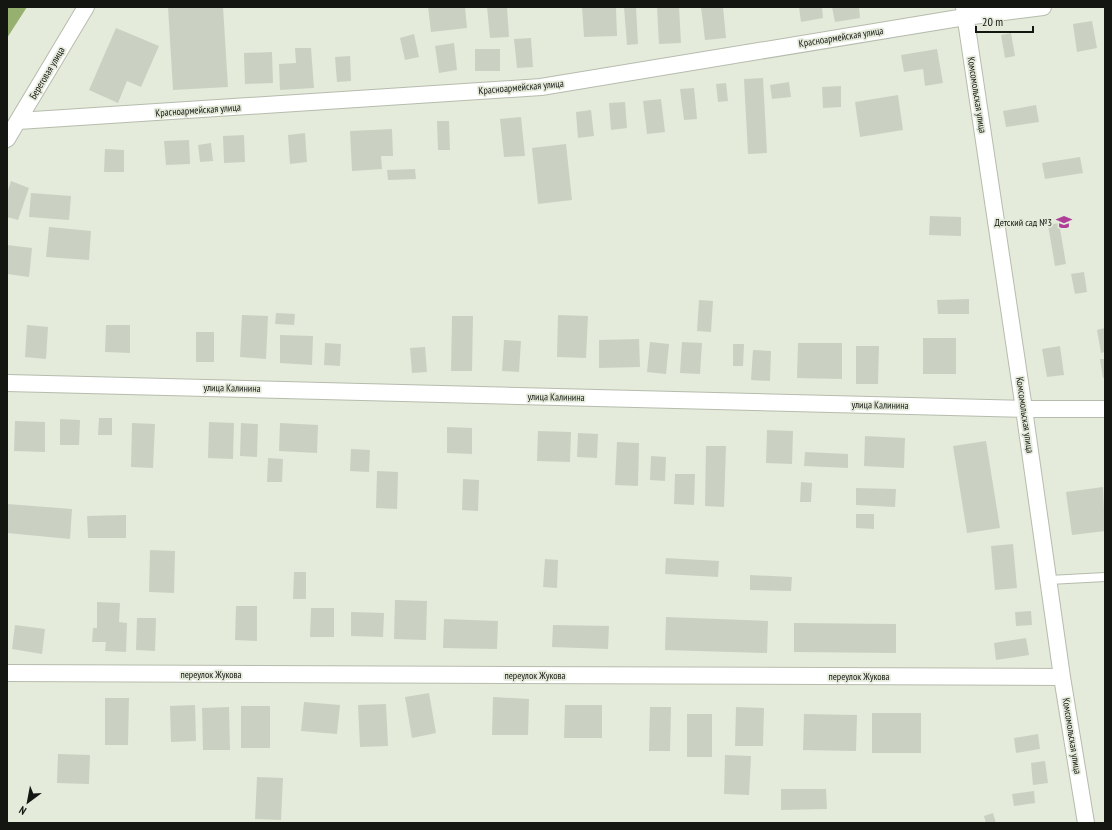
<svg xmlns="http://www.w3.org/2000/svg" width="1112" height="830" viewBox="0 0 1112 830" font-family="'PT Sans Narrow',sans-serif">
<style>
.water{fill:#96b06f}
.building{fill:#cbd1c2}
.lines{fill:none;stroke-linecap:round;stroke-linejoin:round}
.service-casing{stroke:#b6bcad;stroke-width:10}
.minor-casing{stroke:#b6bcad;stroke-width:18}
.service{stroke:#fff;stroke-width:8}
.minor{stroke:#fff;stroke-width:16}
.labels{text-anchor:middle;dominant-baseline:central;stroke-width:3.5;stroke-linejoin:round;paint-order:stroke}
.street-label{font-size:10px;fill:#141611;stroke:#e4ebdb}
.poi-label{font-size:10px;fill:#141611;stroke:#e4ebdb;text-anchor:end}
</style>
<rect width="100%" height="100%" fill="#e4ebdb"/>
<path class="water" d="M7,7H27L7,38Z"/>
<path class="building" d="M168,7H223L228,87L173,90Z
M428,7H465L467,28L431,32Z
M487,7H507L509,37L490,38Z
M582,7H616L617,36L584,37Z
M624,7H636L638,44L627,45Z
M657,7H679L681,43L659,44Z
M701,7H723L726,38L705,40Z
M799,7H822L823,18L801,22Z
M832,7H859L860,18L835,22Z
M1092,21L1097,48L1077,52L1073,24Z
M116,28L159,46L141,87L127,81L118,103L89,90Z
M1011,33L1015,56L1005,58L1001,35Z
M414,34L419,57L405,60L400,38Z
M531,38L533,67L517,68L514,39Z
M454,43L457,70L439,73L435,46Z
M295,48H311L314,88L280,90L279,64L296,63Z
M475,49H500V71H475Z
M937,49L943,83L925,86L923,69L904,72L901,55Z
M272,52L273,83L245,84L244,53Z
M350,56L351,81L337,82L335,57Z
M763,78L767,153L748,154L744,79Z
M789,82L791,97L772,99L770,85Z
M726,83L728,101L718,102L716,84Z
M841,86V107L823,108L822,87Z
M694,88L697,119L684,120L680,89Z
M898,95L903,130L860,137L855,102Z
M661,99L665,132L647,134L643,101Z
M625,102L627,128L611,130L609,103Z
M1036,105L1039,122L1006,127L1003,111Z
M591,110L594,136L578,138L576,112Z
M521,117L525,156L504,157L500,119Z
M437,121H449L450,150H438Z
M392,129L393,156H381L382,169L352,171L350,131Z
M305,133L307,162L290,164L288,135Z
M244,135L245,162L224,163L223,136Z
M189,140L190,164L166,165L164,141Z
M211,143L213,161L200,162L198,145Z
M566,144L572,200L538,204L532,148Z
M105,149L124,150V172H104Z
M1080,157L1083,173L1045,179L1042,163Z
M415,169L416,179L388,180L387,170Z
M11,181L29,188L18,220L7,217V193Z
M31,193L71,196L69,220L29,217Z
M930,216L961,217V236L929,235Z
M1059,223L1066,264L1055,266L1048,225Z
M49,227L91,231L89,260L46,257Z
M7,245L32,248L29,277L7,274Z
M1084,272L1087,292L1075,294L1071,274Z
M969,299V314H938L937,300Z
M699,300L713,301L711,332L697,331Z
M276,313L295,314L294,325L275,324Z
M242,315L268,316L266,359L240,357Z
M558,315L588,316L586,358L557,357Z
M452,316H473L472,371H451Z
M27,325L48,327L46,359L25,357Z
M106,325H130V353L105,352Z
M1105,328V352L1101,353L1097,330Z
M196,332H214V362H196Z
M280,335L313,336L312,365L280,363Z
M923,338H956V374H923Z
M639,339L640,367L599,368V340Z
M504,340L521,341L519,372L502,371Z
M650,342L669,344L666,374L647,372Z
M682,342L702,343L700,374L680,373Z
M325,343L341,344L340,366L324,365Z
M798,343H842V379L797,378Z
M733,344H744L743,366H733Z
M856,346H879L878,384H856Z
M1060,346L1064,375L1047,377L1042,349Z
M425,347L427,372L412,373L410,348Z
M753,350L771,351L770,381L751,380Z
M1100,359H1105V378H1103Z
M99,418H112V435H98Z
M60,419L80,420L79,445H60Z
M15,421L45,422V452L14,451Z
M209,422L234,423L233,459L208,458Z
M132,423L155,424L153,468L131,467Z
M241,423L258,424L257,457L240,456Z
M280,423L318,425L317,453L279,451Z
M447,427L472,428V454L447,453Z
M767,430L793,431L792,464L766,463Z
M538,431L571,432L570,462L537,461Z
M578,433L598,434L597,458L577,457Z
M865,436L905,438L904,468L864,466Z
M986,441L1000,528L967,533L953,446Z
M617,442L639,443L638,486L615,485Z
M706,446H726L724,507L705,506Z
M351,449L370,450L369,472L350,471Z
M805,452L848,454V468L804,466Z
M651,456L666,457L665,481L650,480Z
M268,458L283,459L282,482H267Z
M377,471L398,472L397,509L376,508Z
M675,474H695L694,505L674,504Z
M463,479L479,480L478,511L462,510Z
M801,482L812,483L811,502H800Z
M1103,487L1105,531L1072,535L1066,492Z
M856,488L896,489L895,507L856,505Z
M7,504L72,509L70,539L7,533Z
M856,514H874V529L856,528Z
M126,515V538H88L87,516Z
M1013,544L1017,588L995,590L991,546Z
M150,550L175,551L174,593L149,592Z
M666,558L719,561L718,577L665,574Z
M545,559L558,560L557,588L543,587Z
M294,572H306V599H293Z
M750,575L792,577L791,591L750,590Z
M395,600L427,601L426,640L394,639Z
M97,602L120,603L119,622L127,623L126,652L105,651L106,642H92L93,628H97Z
M236,606H257V641L235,640Z
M311,608H334V637H310Z
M1031,611L1032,625L1016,626L1015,612Z
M351,612L384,613L383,637L351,636Z
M666,617L768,621L767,653L665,650Z
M137,618H156L155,651L136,650Z
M444,619L498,621L497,649L443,648Z
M794,623L896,624V653L794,652Z
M15,625L45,629L42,654L12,649Z
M553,625L609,626L608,649L552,647Z
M1026,638L1029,655L996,660L994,643Z
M429,693L436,733L412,738L405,697Z
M493,697L529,699L528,735H492Z
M105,698H129L128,745H105Z
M304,702L340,705L337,734L301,731Z
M386,704L388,746L360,747L358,705Z
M195,705L196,741L171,742L170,706Z
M565,705H602V738H564Z
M241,706H270V748H241Z
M229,707L230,750H203L202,708Z
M650,707H671L670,751H649Z
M736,707L764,708L763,746H735Z
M872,713H921V753H872Z
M687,714H712V757H687Z
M804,714L857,715L856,751L803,750Z
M1038,734L1040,749L1016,753L1014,738Z
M58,754L90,755L89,784L57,783Z
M725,755L751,756L749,795L724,794Z
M1045,761L1048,783L1033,785L1031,763Z
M257,777L283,778L281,820L255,819Z
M781,789H826L827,809L781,810Z
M1034,791L1035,803L1014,806L1012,794Z
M993,813L996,823H986L984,816Z"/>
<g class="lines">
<defs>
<path id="service" d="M1049,580L1105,577"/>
<path id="minor" d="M964,7L1024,409L1062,677L1086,823
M18,121L541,87L965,17L1043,7
M7,139L86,7
M7,383L1024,409H1105
M7,673L1062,677"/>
</defs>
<use href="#service" class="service-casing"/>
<use href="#minor" class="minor-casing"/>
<use href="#service" class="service"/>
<use href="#minor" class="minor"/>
</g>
<defs>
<symbol id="school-bare" viewBox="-9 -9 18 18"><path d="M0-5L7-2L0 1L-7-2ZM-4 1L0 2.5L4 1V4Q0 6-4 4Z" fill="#af3e99" stroke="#e4ebdb" stroke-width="2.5" paint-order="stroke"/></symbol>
</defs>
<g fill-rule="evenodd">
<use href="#school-bare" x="1053" y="211" width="22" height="22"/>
</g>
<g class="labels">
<g class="street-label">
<text transform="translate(841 37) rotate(-9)">Красноармейская улица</text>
<text transform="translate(47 73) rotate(-59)">Береговая улица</text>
<text transform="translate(521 87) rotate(-5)">Красноармейская улица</text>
<text transform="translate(977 95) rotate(81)">Комсомольская улица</text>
<text transform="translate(198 110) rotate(-4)">Красноармейская улица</text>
<text transform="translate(232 388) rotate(1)">улица Калинина</text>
<text transform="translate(556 397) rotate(1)">улица Калинина</text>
<text transform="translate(880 405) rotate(1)">улица Калинина</text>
<text transform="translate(1025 415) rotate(82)">Комсомольская улица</text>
<text x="211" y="674">переулок Жукова</text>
<text x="535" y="675">переулок Жукова</text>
<text x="859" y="676">переулок Жукова</text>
<text transform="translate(1072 736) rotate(81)">Комсомольская улица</text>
</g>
<g class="poi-label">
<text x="1052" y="222">Детский сад №3</text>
</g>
</g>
<rect width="1112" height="830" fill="none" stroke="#141611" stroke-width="16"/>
<g transform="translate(28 802) rotate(212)" stroke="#e4ebdb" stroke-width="3" paint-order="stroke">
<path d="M0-3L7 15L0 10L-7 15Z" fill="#141611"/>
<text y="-6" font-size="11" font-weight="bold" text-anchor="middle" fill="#141611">N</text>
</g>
<path d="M976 26v6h57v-6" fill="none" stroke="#141611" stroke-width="2"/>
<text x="982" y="26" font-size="12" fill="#141611" stroke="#e4ebdb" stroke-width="3" paint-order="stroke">20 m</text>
</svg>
